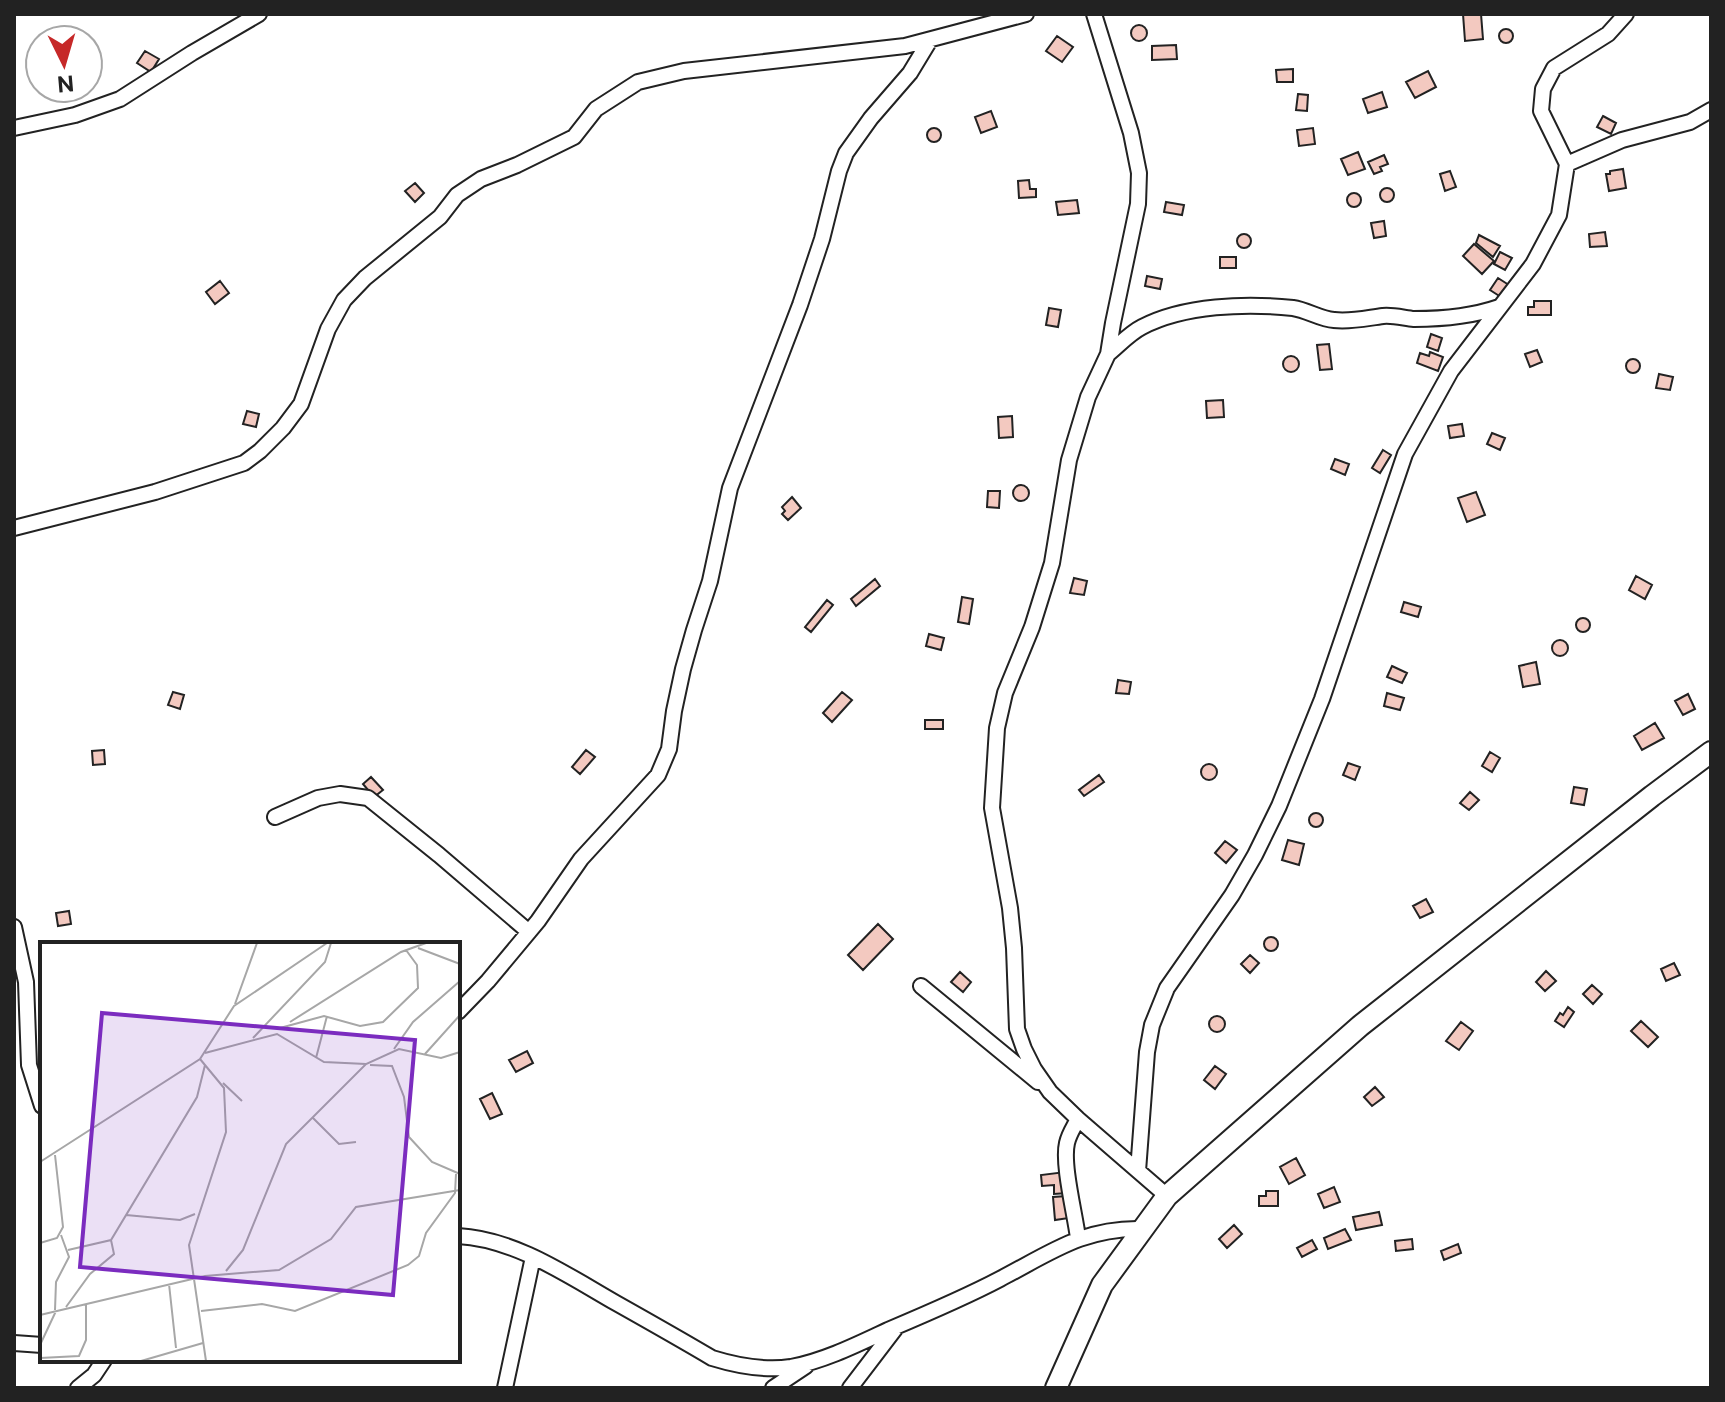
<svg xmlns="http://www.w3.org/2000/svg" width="1725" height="1402" viewBox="0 0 1725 1402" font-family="'Public Sans',sans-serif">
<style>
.building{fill:#f3c9c0;stroke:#222;stroke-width:2}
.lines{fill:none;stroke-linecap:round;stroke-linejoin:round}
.street-casing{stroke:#222;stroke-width:18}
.secondary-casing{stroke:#222;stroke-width:24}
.street{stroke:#fff;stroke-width:14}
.secondary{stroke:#fff;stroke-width:20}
.inset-road{fill:none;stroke:#a7a7a7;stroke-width:2}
.view{fill:#7b2cbf;fill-opacity:0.15;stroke:#7b2cbf;stroke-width:4}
.inset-edge{fill:none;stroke:#222;stroke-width:4}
</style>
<rect width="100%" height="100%" fill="#fff"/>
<path class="building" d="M1463,14H1481L1483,39L1465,41Z
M1131 33a8 8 0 1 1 16 0a8 8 0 1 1-16 0Z
M1499 36a7 7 0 1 1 14 0a7 7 0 1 1-14 0Z
M1057,36L1073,47L1062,62L1046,51Z
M1176,45L1177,59L1152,60V46Z
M145,51L159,59L151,72L137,63Z
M1293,69V82H1277L1276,70Z
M1428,71L1436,87L1415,98L1406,82Z
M1382,92L1387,107L1368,113L1363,99Z
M1298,94L1308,95L1307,111L1296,110Z
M991,111L997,127L981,133L975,117Z
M1603,116L1616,123L1611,134L1597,127Z
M927 135a7 7 0 1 1 14 0a7 7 0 1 1-14 0Z
M1313,128L1315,144L1299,146L1297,130Z
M1358,152L1365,169L1348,175L1341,159Z
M1384,155L1388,164L1380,167L1382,171L1374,174L1368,162Z
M1623,169L1626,188L1609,191L1606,174H1610V171Z
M1450,171L1456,187L1445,191L1440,174Z
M1029,180L1030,189H1036V197L1019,198L1018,181Z
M415,183L424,193L415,202L405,191Z
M1380 195a7 7 0 1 1 14 0a7 7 0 1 1-14 0Z
M1347 200a7 7 0 1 1 14 0a7 7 0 1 1-14 0Z
M1077,200L1079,213L1058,215L1056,202Z
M1166,202L1184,205L1182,215L1164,212Z
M1384,221L1386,236L1374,238L1371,223Z
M1605,232L1607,246L1590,247L1589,234Z
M1237 241a7 7 0 1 1 14 0a7 7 0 1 1-14 0Z
M1479,235L1500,246L1493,257L1476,243Z
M1474,244L1494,261L1482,274L1463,256Z
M1500,252L1512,258L1505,270L1494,264Z
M1220,257H1236V268H1220Z
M1147,276L1162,279L1160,289L1145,286Z
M1498,278L1512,287L1504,299L1490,290Z
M220,281L229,293L215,304L206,292Z
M1534,301H1551V315H1528V307H1534Z
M1049,308L1061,310L1058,327L1046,325Z
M1431,334L1442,338L1438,351L1427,347Z
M1329,344L1332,369L1320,370L1317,345Z
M1537,350L1542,362L1530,367L1525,354Z
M1430,352L1443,357L1438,371L1417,363L1420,353L1429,356Z
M1283 364a8 8 0 1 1 16 0a8 8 0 1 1-16 0Z
M1626 366a7 7 0 1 1 14 0a7 7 0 1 1-14 0Z
M1659,374L1673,377L1670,390L1656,388Z
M1223,400L1224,417L1207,418L1206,401Z
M247,411L259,414L256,427L243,424Z
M1012,416L1013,437L999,438L998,417Z
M1462,424L1464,436L1450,438L1448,426Z
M1492,433L1505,438L1500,450L1487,444Z
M1383,450L1391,455L1380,473L1372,468Z
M1335,459L1349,464L1345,475L1331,469Z
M1013 493a8 8 0 1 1 16 0a8 8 0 1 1-16 0Z
M988,491H1000L999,508L987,507Z
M1476,492L1485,515L1467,522L1458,498Z
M792,497L801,508L788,520L782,514L785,511L782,507Z
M1636,576L1652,585L1645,599L1629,590Z
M1074,578L1087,581L1084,595L1070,593Z
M875,579L880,586L856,606L851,599Z
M962,597L973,599L969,624L958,622Z
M827,600L833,605L811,632L805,627Z
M1404,602L1421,607L1418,617L1401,612Z
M1576 625a7 7 0 1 1 14 0a7 7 0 1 1-14 0Z
M929,634L944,638L941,650L926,646Z
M1552 648a8 8 0 1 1 16 0a8 8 0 1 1-16 0Z
M1536,662L1540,684L1523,687L1519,666Z
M1392,666L1407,673L1402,683L1387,677Z
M1118,680L1131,682L1129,694L1116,693Z
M173,692L184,695L180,709L168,705Z
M842,692L852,700L832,722L823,713Z
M1387,693L1404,698L1400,710L1384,706Z
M1688,694L1695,709L1683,715L1675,701Z
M925,720H943V729H925Z
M1655,723L1664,738L1642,750L1634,736Z
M104,750L105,764L93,765L92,751Z
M586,750L595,757L580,774L572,767Z
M1490,752L1500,758L1492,772L1482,766Z
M1348,763L1360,767L1355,780L1343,775Z
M1201 772a8 8 0 1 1 16 0a8 8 0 1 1-16 0Z
M1099,775L1104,782L1084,796L1079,790Z
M371,777L383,790L374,797L363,784Z
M1574,787L1587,789L1584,805L1571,803Z
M1470,792L1479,800L1469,810L1460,803Z
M1309 820a7 7 0 1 1 14 0a7 7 0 1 1-14 0Z
M1288,840L1304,844L1299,865L1282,860Z
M1225,841L1237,850L1226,863L1215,853Z
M1426,899L1433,912L1420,918L1413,906Z
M69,911L71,924L58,926L56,913Z
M878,924L893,939L863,970L848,955Z
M1264 944a7 7 0 1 1 14 0a7 7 0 1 1-14 0Z
M1250,955L1259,963L1250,973L1241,964Z
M1674,963L1680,975L1666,981L1661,969Z
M1546,971L1556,981L1545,991L1536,982Z
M960,972L971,982L963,992L951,982Z
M1592,985L1602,994L1593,1004L1583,994Z
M1568,1007L1574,1012L1564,1027L1555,1021L1560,1013L1563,1015Z
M1209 1024a8 8 0 1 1 16 0a8 8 0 1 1-16 0Z
M1641,1021L1658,1037L1648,1047L1631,1031Z
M1461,1022L1473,1031L1459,1050L1446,1041Z
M527,1051L533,1063L516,1072L509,1060Z
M1215,1066L1226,1074L1215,1089L1204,1080Z
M1375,1087L1384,1097L1372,1106L1364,1097Z
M492,1093L502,1114L490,1119L480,1099Z
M1296,1158L1305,1175L1289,1184L1280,1167Z
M1065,1172L1067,1193L1054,1194V1185L1042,1186L1041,1175Z
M1334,1187L1340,1202L1324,1208L1318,1194Z
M1266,1191H1278V1206H1259V1196H1266Z
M1067,1196L1069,1218L1055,1220L1053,1197Z
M1379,1212L1382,1225L1356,1230L1353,1217Z
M1234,1225L1242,1234L1227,1248L1219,1239Z
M1345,1229L1351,1240L1328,1249L1324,1238Z
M1412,1239L1413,1249L1396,1251L1395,1241Z
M1312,1240L1317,1249L1302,1257L1297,1248Z
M1458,1244L1461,1253L1444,1260L1441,1251Z"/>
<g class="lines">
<defs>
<path id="street" d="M1094,14L1131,133L1139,173L1138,204L1113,323L1108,354L1088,397L1069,460L1052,563L1032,627L1005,693L997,728L992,808L1010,908L1014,948L1017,1029L1024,1049L1034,1069L1050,1092L1078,1119L1167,1196
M14,128L75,115L120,99L192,53L259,14
M1567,164L1541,111L1543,89L1554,68L1608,34L1626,14
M1108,354C1119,345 1130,333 1142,327C1184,305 1246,303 1293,308C1307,310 1320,319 1334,320C1351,322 1367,318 1383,316C1393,315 1404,318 1414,319C1442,319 1473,316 1499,307
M14,528L155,492L244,463L260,451L283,428L301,404L328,329L344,300L365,278L440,217L457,195L481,179L517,165L574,137L596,109L638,82L684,71L905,46L1026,14
M275,817L318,798L340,794L368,798L439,855L529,932
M14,927L26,982L29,1065L42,1106
M921,986L1038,1082
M458,1012L488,981L538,921L581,859L658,775L669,749L674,711L683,669L694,630L710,581L730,488L800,305L822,239L839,171L846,153L871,118L910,73L930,40
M1078,1119C1074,1127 1069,1134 1067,1143C1062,1164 1075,1214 1078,1238
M1138,1171L1147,1052L1152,1025L1167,988L1232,895L1255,855L1279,806L1322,699L1405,454L1451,371L1533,264L1559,215L1567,164L1622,140L1690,122L1711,110
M458,1236C515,1239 567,1275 616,1303C648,1321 680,1339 712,1358C738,1366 764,1371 791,1367C824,1361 858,1344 888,1330C926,1314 964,1298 1000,1279C1050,1253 1084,1227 1143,1229
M14,1343L42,1345
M78,1388L94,1375L104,1360
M505,1388L533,1257
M773,1388L806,1366
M850,1388L895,1329"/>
<path id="secondary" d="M1056,1388L1102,1285L1167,1196L1360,1026L1652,796L1711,752"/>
</defs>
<use href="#street" class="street-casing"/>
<use href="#secondary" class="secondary-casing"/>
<use href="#street" class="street"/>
<use href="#secondary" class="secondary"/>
</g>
<g transform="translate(40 942)">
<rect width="420" height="420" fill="#fff"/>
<path class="inset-road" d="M378,6L420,22M195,62L217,1M250,80L361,10L386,1M240,86L284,74L320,84L343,80L378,46L377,23L366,8M213,96L285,20L291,1M354,107L373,80L420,39M165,111L237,92L284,120L326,122M385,112L420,73M276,116L287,74M160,117L184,146L186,190L149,303L166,419M330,123L352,124L364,155L369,195L392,220L420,232M183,141L202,159M272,175L299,202L316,200M0,220L160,117L194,64L287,1M86,273L140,278L155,272M0,301L17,296L23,285L15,213M28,308L71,298L157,155L165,123M186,329L203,308L246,202L326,122L359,107L401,116L420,110M129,342L136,406M26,365L50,332L74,312L71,298M15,368L16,340L29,315L21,293M161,369L222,362L255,369L368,323L379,314L386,291L415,251L416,232M0,373L165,334L239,328L291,297L316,265L420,248M0,403L16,369M0,416L39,414L46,398V362M101,419L163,401"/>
<path class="view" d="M62,71L375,98L353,353L40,325Z"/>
<rect width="420" height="420" class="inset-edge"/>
</g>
<rect width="1725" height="1402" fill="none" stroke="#222222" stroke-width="32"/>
<g transform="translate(64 64) rotate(175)"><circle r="38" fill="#ffffff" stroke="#a7a7a7" stroke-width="2"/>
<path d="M0-6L14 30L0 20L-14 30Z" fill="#c62828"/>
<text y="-12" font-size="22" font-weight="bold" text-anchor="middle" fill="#222222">N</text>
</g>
</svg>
